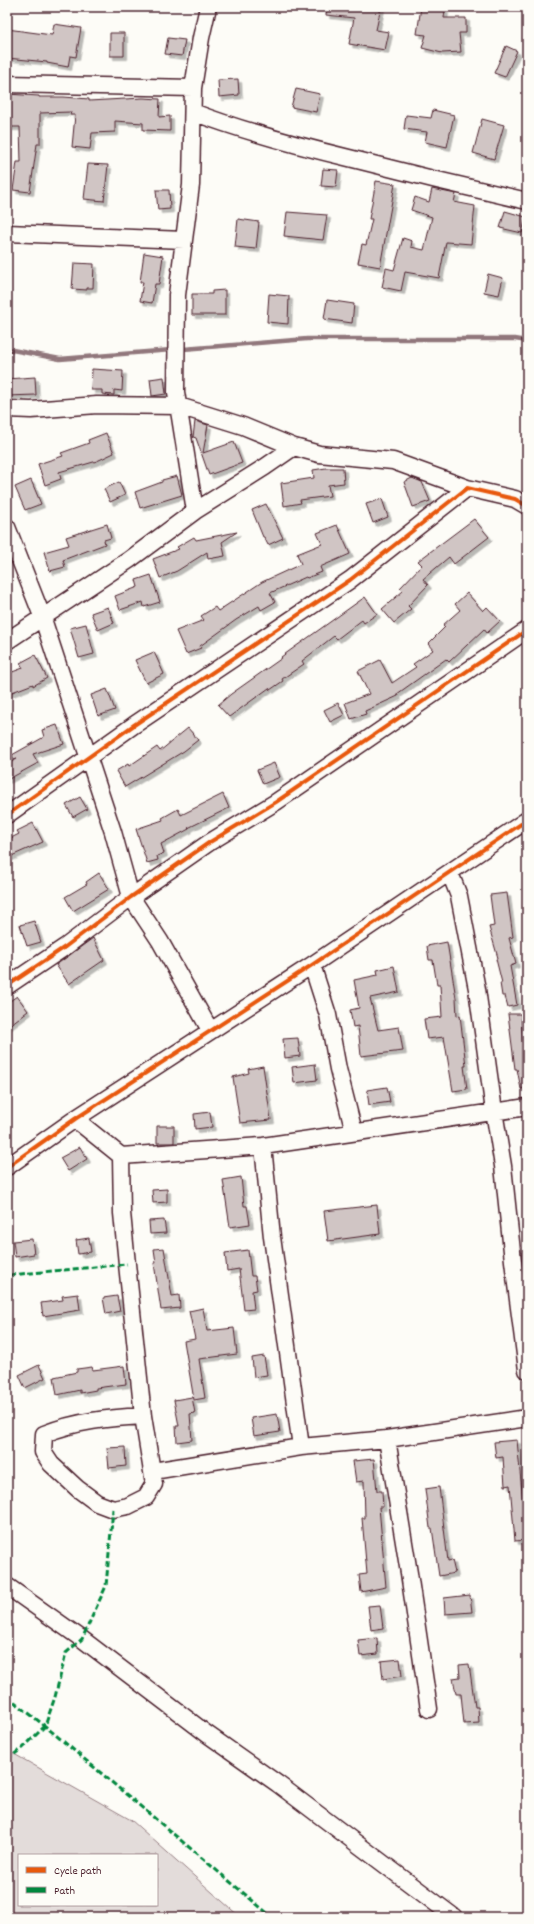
<svg xmlns="http://www.w3.org/2000/svg" width="534" height="1924" viewBox="0 0 534 1924" font-family="Dekko,sans-serif">
<style>
.green{fill:#e3dcda;stroke:#967e82;fill-rule:evenodd}
.lines{fill:none;stroke-linecap:round;stroke-linejoin:round}
.stream{stroke:#91777b;stroke-width:4.5}
.building{fill:#d0c5c4;stroke:#4a1f2b;filter:url(#shadow)}
.minor-casing{stroke:#4a1f2b;stroke-width:19}
.minor{stroke:#fdfcf7;stroke-width:16}
.quiet{stroke:#00873e;stroke-width:3;stroke-dasharray:6 3;stroke-linecap:butt}
.cycleway-casing{stroke:#fdfcf7;stroke-width:6}
.cycleway{stroke:#e8590c;stroke-width:4}
</style>
<defs>
<filter id="shadow"><feDropShadow dx="3.5" dy="3.5" stdDeviation="0" flood-color="#0004"/></filter>
</defs>
<rect width="100%" height="100%" fill="#fdfcf7"/>
<filter id="ink" filterUnits="userSpaceOnUse"><feTurbulence type="fractalNoise" baseFrequency=".025" numOctaves="2"/><feDisplacementMap in="SourceGraphic" scale="8" xChannelSelector="R" yChannelSelector="G"/><feConvolveMatrix kernelMatrix="1 2 1 2 8 2 1 2 1" color-interpolation-filters="sRGB"/></filter>
<g filter="url(#ink)">
<path class="green" d="M7,1750L131,1820L240,1917H7ZM19,1855H157V1905H19Z"/>
<g class="lines">
<path class="stream" d="M7,349L60,359L307,339H515L527,341"/>
</g>
<path class="building" d="M327,7H381L376,30L389,32L385,50L349,44L354,18L326,15Z
M421,7L445,10L444,18H466V33H459L461,52L442,53L422,48L426,35L417,34Z
M54,24L81,28L76,57L70,56L68,67L47,63V62L7,58V29L52,35Z
M110,33H124V56H110Z
M168,38L185,40L182,56L165,54Z
M506,46L517,51L505,77L494,73Z
M238,79L239,95L219,97L218,80Z
M296,89L320,94L316,112L291,107Z
M7,94L39,96V97H64L89,99V101L143,98L160,99L159,117L170,116V131L143,130V123L115,121V132L92,133L90,149L72,147L75,115H70L71,112L40,113V144H37L30,192L13,190L17,162H21L20,127H7Z
M433,110L454,115L447,147L425,142L427,132L404,129L406,115L431,118Z
M482,119L504,125L494,159L473,153Z
M88,164L108,165L104,201L84,199Z
M323,169L338,170L336,187L321,186Z
M376,181L395,184L380,267L358,263L362,244L366,245L372,219H369Z
M432,189L456,194L454,202L475,206L471,244L446,242L439,278L405,272L401,291L382,287L386,268L394,270L403,238L412,241L411,247L424,250L432,217L411,210L415,197L429,202Z
M156,190H169L170,209L158,210Z
M505,211L526,217L522,233L500,228Z
M287,212L327,215L323,240L284,236Z
M238,219L259,222L256,249L235,247Z
M144,253L163,256L159,284H155L152,303L140,301L143,282H140Z
M74,263L94,264L93,288H87V290L72,289Z
M488,274L503,278L499,295L484,292Z
M225,290V315H192V294H212V291Z
M269,294L289,296L288,324L267,322Z
M327,300L354,304L352,323L324,319Z
M92,369L123,371L122,391L114,390V395L102,394V390H91Z
M35,377L36,395L7,396V379Z
M164,377L166,394L152,396L150,379Z
M195,421L208,425L203,453L234,442L242,463L209,475L196,438L193,437Z
M106,433L114,453L97,461L59,472L61,479L45,485L38,464L63,456L61,453L89,443L88,440Z
M326,468H343L344,483L328,485L330,496L300,500L301,503L284,506L281,483L314,478L313,470Z
M177,476L182,495L140,508L135,492L162,482V480Z
M412,478L422,482L430,501L413,507L404,482Z
M31,480L41,504L25,510L15,487Z
M119,482L125,495L110,502L104,489Z
M382,499L388,517L373,523L366,504Z
M266,504L283,538L268,545L264,537H263L252,510Z
M474,519L489,537L454,564L449,557L423,579L428,585L408,606L411,609L394,623L382,609L403,591L400,588L422,565L418,561Z
M107,524L111,538L104,540L105,544L63,560L65,567L50,571L44,552L69,545L66,537Z
M337,525L350,554L320,567L322,572L307,578L306,577L270,593L275,602L261,610L259,606L236,620L200,646L201,648L186,654L176,631L204,620L201,616L215,607L218,611L262,582L301,564L297,554L322,544L317,533Z
M237,532L222,542L225,556L208,559L207,552L177,571L160,578L153,559L179,549L177,547L194,537L196,540Z
M151,575L160,602L144,607L143,602L120,610L115,596L138,587L136,580Z
M467,593L483,611L487,607L500,621L487,633L484,629L449,662L446,659L397,694L398,696L365,711L366,714L351,719L345,703L369,694L358,671L380,660L392,683L416,667L413,664L433,650L428,644L445,627L443,625L460,610L455,604Z
M365,597L377,614L364,623L362,620L337,639L334,636L302,661L304,664L282,679L283,681L270,690L269,688L229,717L218,705L231,694L282,658L281,657Z
M108,607L114,623L98,630L91,613Z
M86,624L94,654L79,658L70,628Z
M154,652L164,674L146,683L135,660Z
M35,655L47,678L33,686V684L7,694V674L23,668L20,663Z
M107,689L115,710L98,716L91,695Z
M338,703L344,715L330,722L324,710Z
M57,725L64,744L33,754L38,763L7,780V764L17,759L14,760L12,755L44,737L42,730Z
M188,728L198,740L184,751L125,787L116,771L128,764L129,766L157,747L160,751Z
M274,763L280,777L263,784L257,770Z
M223,794L229,808L188,828L189,829L161,844L164,853L157,856L158,860L147,863L136,829L163,820L162,818L178,809L181,815Z
M80,797L87,809L73,817L66,805Z
M33,823L43,842L7,858V840L19,834L17,831Z
M99,873L109,889L73,911L65,897L87,884L86,882Z
M507,893L513,937L509,938L516,964L510,966L517,1005L508,1007L505,996H502L500,983H502L496,959L498,958L489,927L494,926L490,895Z
M34,921L41,942L27,946L20,925Z
M93,938L104,960L69,984L56,965Z
M447,942L456,998L457,1016L460,1015L466,1066H464L467,1089L453,1091L444,1037L427,1039L424,1019L442,1017L440,985H437L433,960H429L427,946Z
M394,966L399,992L370,998L378,1030L399,1027L403,1051L361,1056L358,1026L353,1027L350,1010L359,1008L354,980L378,975L377,970Z
M17,996L28,1011L7,1027V1003Z
M508,1014H521L523,1041H527V1088L521,1089L517,1069H515Z
M298,1038L300,1056L285,1058L283,1039Z
M315,1064L317,1080L294,1083L292,1067Z
M263,1066L271,1120L240,1123L233,1077L249,1073L248,1069Z
M387,1087L390,1102L369,1105L367,1090Z
M210,1112L212,1127L195,1129L194,1114Z
M157,1126H174V1143H157Z
M80,1147L87,1159L68,1171L60,1158Z
M241,1177L244,1206H247L250,1224L230,1227L223,1180Z
M167,1189V1202L153,1203L152,1190Z
M377,1205L380,1234L328,1241L324,1211Z
M164,1220L166,1233L150,1234L149,1221Z
M89,1238L91,1252L78,1254L76,1240Z
M32,1239L34,1254L15,1257L13,1241Z
M164,1248L172,1296L179,1295L180,1308L161,1310L154,1263H156L154,1249Z
M248,1250L251,1276H255L257,1290L252,1291L254,1309L244,1310L239,1269L227,1271L225,1253Z
M78,1294L80,1310L43,1316L41,1303L63,1300L62,1296Z
M117,1296L120,1311L106,1314L103,1298Z
M203,1308L207,1331L234,1328L237,1354L199,1359L205,1398L194,1400L184,1341L195,1339L189,1311Z
M264,1356L267,1375L254,1377L252,1358Z
M39,1365L45,1378L25,1388L19,1375Z
M124,1366L126,1384L96,1388V1390L80,1393V1390L57,1395L54,1377L77,1372V1369L92,1367L93,1370Z
M192,1397L195,1413L190,1414L192,1440L177,1442L176,1426H179L174,1400Z
M277,1414L280,1432L254,1436L251,1418Z
M517,1440L523,1503H527V1540L515,1541L510,1485L505,1486L503,1457L496,1458L494,1442Z
M125,1447L126,1466L109,1468L107,1448Z
M374,1459L377,1491H382L383,1507H379L386,1587L361,1592L359,1575L367,1574L362,1518H365L364,1481L356,1482L353,1461Z
M439,1487L448,1561L452,1560L455,1573L439,1576L432,1528H430L425,1489Z
M470,1595L472,1612L445,1614L444,1598Z
M380,1605L383,1628L371,1630L368,1606Z
M377,1638L378,1654L360,1656L358,1640Z
M400,1659L402,1676L383,1679L381,1661Z
M469,1664L475,1707H478L479,1723L464,1724L461,1694H456L453,1678L460,1677L459,1665Z"/>
<g class="lines">
<defs>
<path id="minor" d="M7,84L193,88
M193,112C245,132 299,146 353,159C411,174 469,188 527,201
M7,233L184,240
M7,409L31,410L97,405L179,406L243,426L294,447
M195,511L176,392L177,295L191,185L193,88L201,38L208,7
M7,527L42,616L113,832L131,897L160,941L210,1030
M7,641L129,560L195,511L265,467L294,447L319,454L393,461L467,488
M7,815L134,725L350,580L467,488L515,499L527,506
M450,873L459,896L477,989L494,1111L503,1166L513,1261L527,1370
M312,965L328,1015L338,1069L354,1132
M7,986L65,947L131,897L210,842L276,802L527,630
M75,1119L121,1156L263,1146L527,1107
M263,1146L272,1237L301,1447
M121,1156L122,1213L127,1264L143,1416L154,1484L146,1497L128,1506L113,1509L97,1503L78,1489L51,1464L43,1452L44,1434C77,1421 108,1418 143,1416
M7,1167L75,1119L312,965L527,820
M387,1439L409,1573L429,1709
M153,1471L301,1447L387,1439L527,1418
M7,1586L82,1639L207,1734L278,1784L454,1917"/>
</defs>
<use href="#minor" class="minor-casing"/>
<use href="#minor" class="minor"/>
<path class="quiet" d="M10,1275L127,1264
M7,1696L45,1726L272,1917
M7,1759L23,1748L45,1726L55,1697L66,1653L82,1639L106,1586L113,1509"/>
<defs>
<path id="cycleway" d="M7,815L134,725L350,580L467,488L515,499L527,506
M7,986L65,947L131,897L210,842L276,802L527,630
M7,1167L75,1119L312,965L527,820"/>
</defs>
<use href="#cycleway" class="cycleway-casing"/>
<use href="#cycleway" class="cycleway"/>
</g>
</g>
<rect width="534" height="1924" fill="none" stroke="#fdfcf7" stroke-width="24"/>
<rect x="12" y="12" width="510" height="1900" fill="none" stroke="#4a1f2b" stroke-width="1.5" filter="url(#ink)"/>
<rect x="18" y="1854" width="140" height="52" fill="#fdfcf7" stroke="#b5a4a5"/>
<rect x="26" y="1867" width="20" height="6" fill="#e8590c" stroke="#b5a4a5"/>
<text x="54" y="1874" font-size="12" fill="#4a1f2b">Cycle path</text>
<rect x="26" y="1887" width="20" height="6" fill="#00873e" stroke="#b5a4a5"/>
<text x="54" y="1894" font-size="12" fill="#4a1f2b">Path</text>
</svg>
